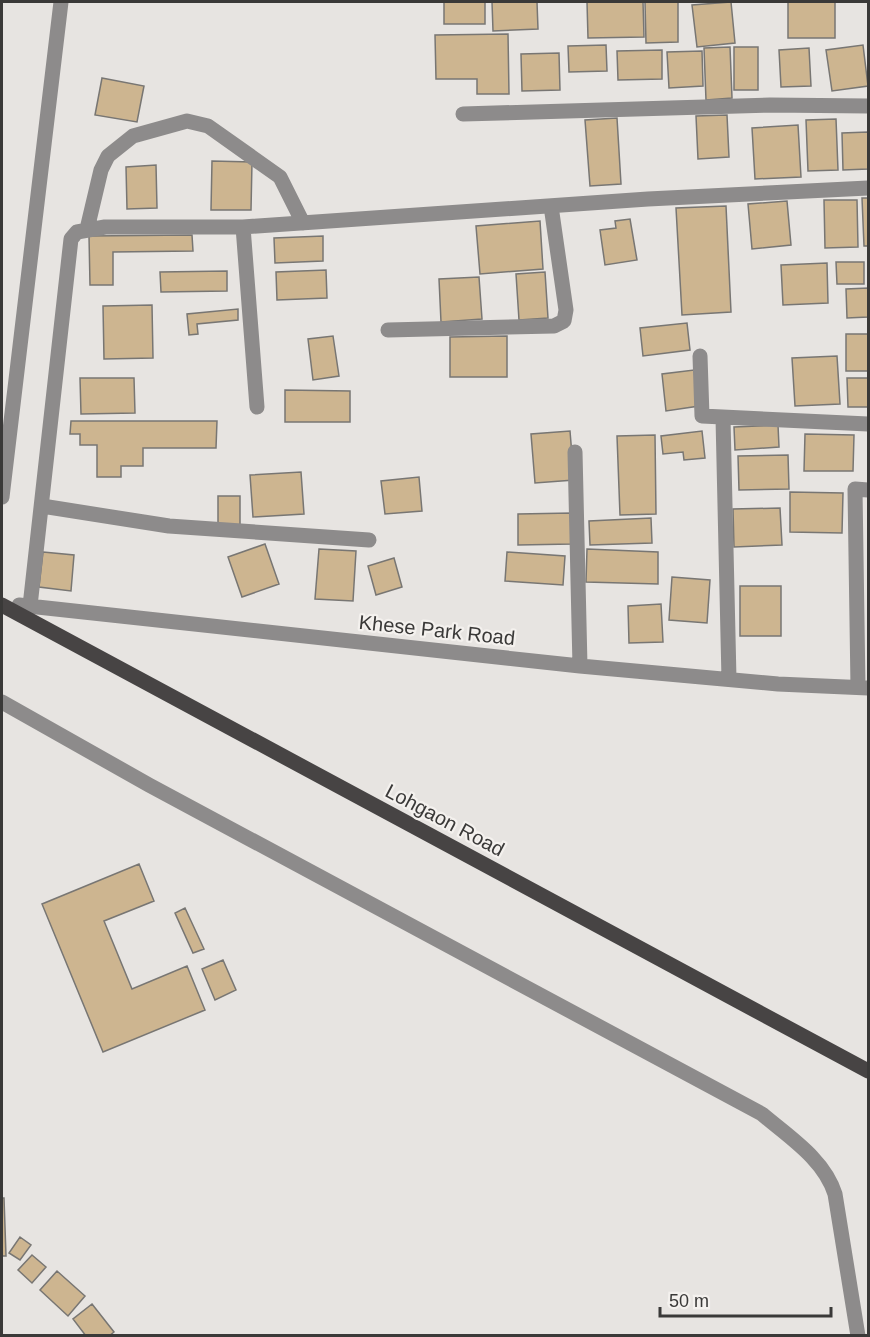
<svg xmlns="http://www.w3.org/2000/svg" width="870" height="1337" viewBox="0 0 870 1337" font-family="Helvetica,sans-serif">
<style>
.building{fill:#cdb590;stroke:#787673;stroke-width:1.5}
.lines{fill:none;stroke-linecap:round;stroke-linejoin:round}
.minor{stroke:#8d8b8b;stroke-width:15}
.major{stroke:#474444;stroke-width:15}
.labels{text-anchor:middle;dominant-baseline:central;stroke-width:4.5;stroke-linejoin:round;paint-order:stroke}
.street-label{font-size:20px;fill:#3a3938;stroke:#f4f1ee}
</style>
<rect width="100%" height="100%" fill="#e7e4e1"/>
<path class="building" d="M444,2H485V24H444Z
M492,2H537L538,29L493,31Z
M587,2H643L644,37L588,38Z
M645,2H678V42L646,43Z
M731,2L735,43L697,47L692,5Z
M788,2H835V38H788Z
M508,34L509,94H477V79H436L435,35Z
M606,45L607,71L569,72L568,46Z
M863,45L868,86L832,91L826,50Z
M730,47L732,98L706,100L704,48Z
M734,47H758V90H734Z
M809,48L811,86L781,87L779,50Z
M662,50V79L618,80L617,51Z
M702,51L703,86L669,88L667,52Z
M559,53L560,90L522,91L521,54Z
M102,78L144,86L137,122L95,115Z
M727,115L729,157L698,159L696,116Z
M617,118L621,184L590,186L585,120Z
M836,119L838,170L808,171L806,120Z
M798,125L801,177L755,179L752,128Z
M868,132V169L843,170L842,133Z
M212,161L252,162L251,210H211Z
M156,165L157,208L127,209L126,167Z
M862,198H868V246H864Z
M824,200H857L858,247L825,248Z
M787,201L791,245L752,249L748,204Z
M726,206L731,312L682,315L676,208Z
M630,219L637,260L605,265L600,230L616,228L615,221Z
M540,221L543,269L480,274L476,226Z
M192,235L193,251L113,252V285H90L89,236Z
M323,236V261L275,263L274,238Z
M836,262H864V284H837Z
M827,263L828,303L783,305L781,265Z
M326,270L327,298L277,300L276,272Z
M227,271V291L161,292L160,272Z
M545,272L548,318L519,320L516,274Z
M479,277L482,319L441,322L439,279Z
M868,288V317L847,318L846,289Z
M152,305L153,358L104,359L103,306Z
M238,309V320L197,324L198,334L189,335L187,314Z
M687,323L690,350L643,356L640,328Z
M846,334H868V371H846Z
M333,336L339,376L313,380L308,339Z
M507,336V377H450V337Z
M837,356L840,404L795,406L792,358Z
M694,370L699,406L666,411L662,374Z
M80,378H134L135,413L81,414Z
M847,378H868V407H848Z
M285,390L350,391V422H285Z
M71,421H217L216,448H143V466H121V477H97V445H80V434H70Z
M778,425L779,447L735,450L734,427Z
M570,431L574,480L535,483L531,434Z
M702,431L705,458L684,460L683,452L663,454L661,436Z
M805,434L854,435L853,471H804Z
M655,435L656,514L620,515L617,436Z
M788,455L789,489L739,490L738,456Z
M301,472L304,514L253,517L250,475Z
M419,477L422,511L385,514L381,481Z
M790,492L843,493L842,533L790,532Z
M218,496H240V525H218Z
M780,508L782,545L734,547L733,509Z
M572,513V544L518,545V514Z
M651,518L652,543L590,545L589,521Z
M265,544L279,584L242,597L228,557Z
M319,549L356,551L353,601L315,599Z
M587,549L658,552V584L586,582Z
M43,552L74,555L71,591L39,587Z
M507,552L565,556L563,585L505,581Z
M394,558L402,587L376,595L368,566Z
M672,577L710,580L707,623L669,620Z
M740,586H781V636H740Z
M661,604L663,642L629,643L628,606Z
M139,864L154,901L104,921L132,989L187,966L205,1010L103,1052L42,904Z
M185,908L204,949L193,953L175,913Z
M223,960L236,990L215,1000L202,969Z
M2,1198H4L6,1256H2Z
M20,1237L31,1245L20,1260L9,1253Z
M32,1255L46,1267L32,1283L18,1270Z
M57,1271L85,1296L68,1316L40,1290Z
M92,1304L114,1332L109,1336H86L73,1319Z"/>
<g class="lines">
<path class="minor" d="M463,114L770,105L868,106
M243,227L257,407
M87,229L101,170L108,156L133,136L187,121L208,126L280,177L303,223
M388,330L554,326L564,321L566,310L551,206
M700,356L702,416L868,424
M723,418L729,679
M575,452L580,666
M2,497L61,2
M42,506L169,526L369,540
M19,605L580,666L778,684L868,688
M30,606L71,239L77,232L105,227H243L648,199L868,188
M858,687L855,489L868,490
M2,702L149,785L762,1114C789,1137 824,1159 835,1194L858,1336"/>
<path class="major" d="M2,605L868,1071"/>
</g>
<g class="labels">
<g class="street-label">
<text transform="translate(437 630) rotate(6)">Khese Park Road</text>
<text transform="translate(445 820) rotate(28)">Lohgaon Road</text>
</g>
</g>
<rect width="870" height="1337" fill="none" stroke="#3a3938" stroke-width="6"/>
<path d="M660 1307v9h171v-9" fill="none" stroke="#3a3938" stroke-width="3"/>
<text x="669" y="1307" font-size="18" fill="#3a3938" stroke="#f4f1ee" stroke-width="4.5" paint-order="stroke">50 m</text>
</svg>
